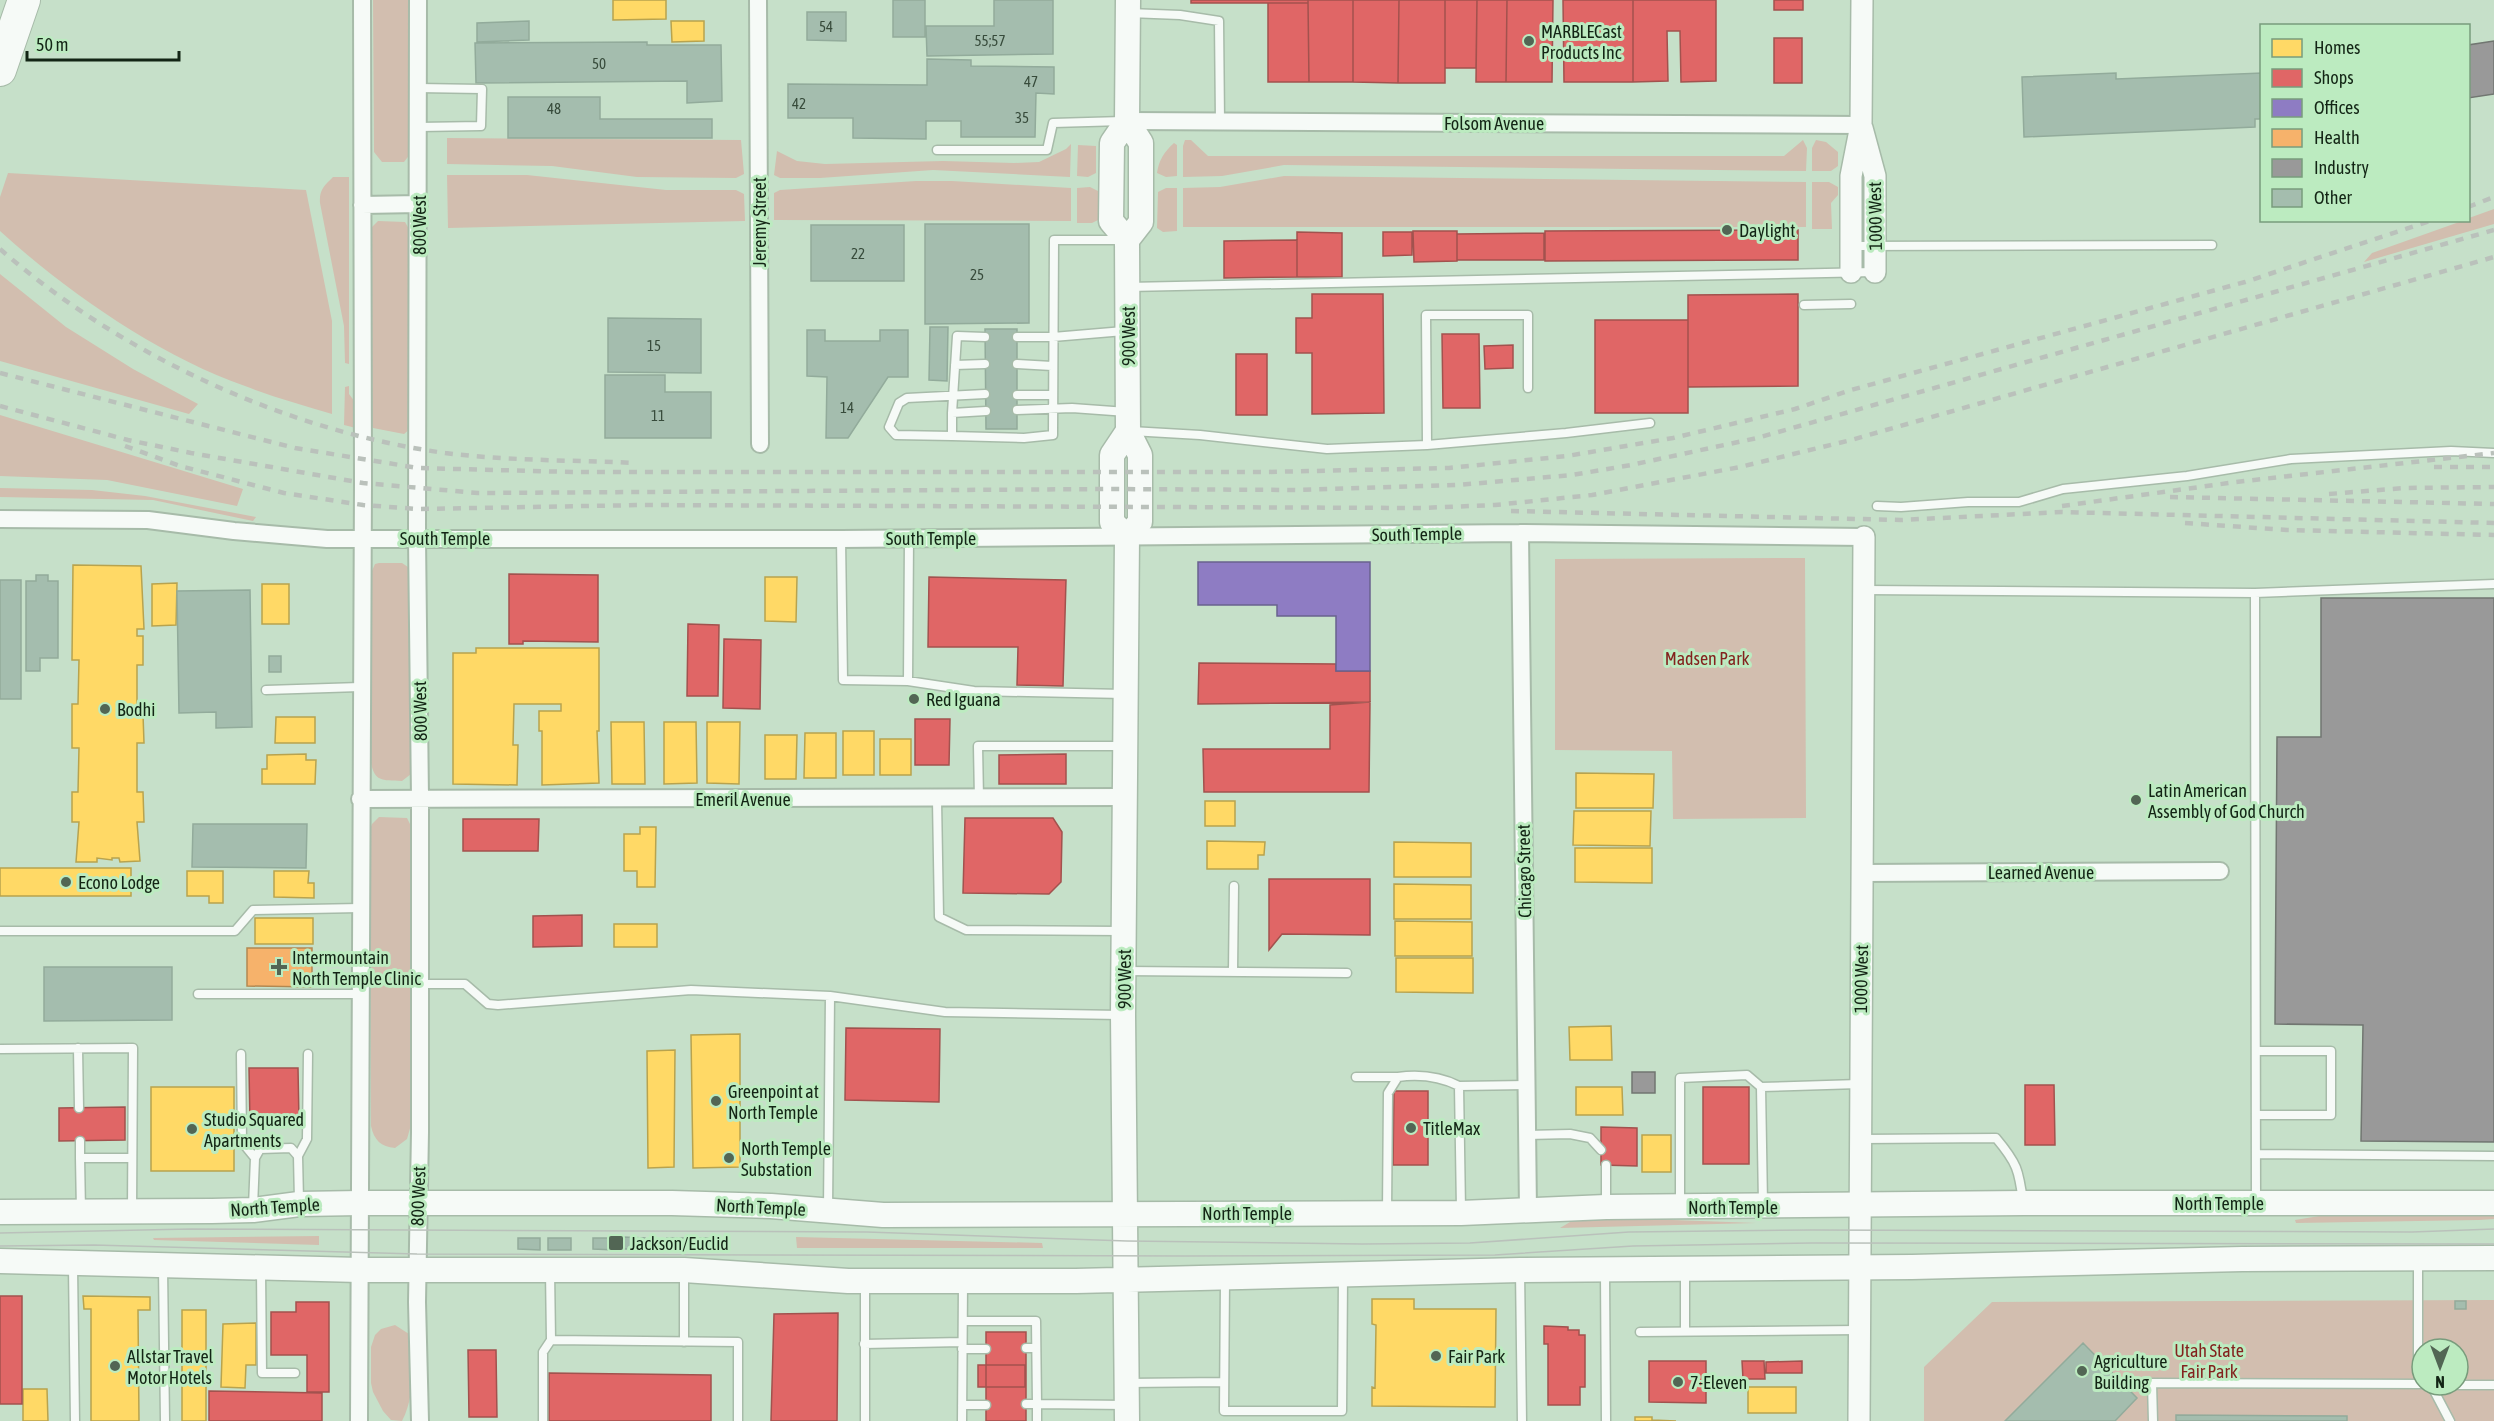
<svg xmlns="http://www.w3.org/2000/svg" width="2494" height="1421" viewBox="0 0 2494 1421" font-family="'Asap Condensed',sans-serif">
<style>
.green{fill:#d2beaf;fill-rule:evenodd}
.homes{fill:#ffd966;stroke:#b8a34e;stroke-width:1.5}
.shops{fill:#e06666;stroke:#a2524e;stroke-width:1.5}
.offices{fill:#8e7cc3;stroke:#69628f;stroke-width:1.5}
.health{fill:#f6b26b;stroke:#b28851;stroke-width:1.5}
.industry{fill:#999;stroke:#717671;stroke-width:1.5}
.building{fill:#a4bdae;stroke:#92ab9b;stroke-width:1.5}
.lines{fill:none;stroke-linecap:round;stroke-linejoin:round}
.service-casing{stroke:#a7bba9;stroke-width:11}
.minor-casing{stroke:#a7bba9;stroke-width:20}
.tertiary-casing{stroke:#a7bba9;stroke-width:24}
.secondary-casing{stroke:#a7bba9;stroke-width:27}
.motorway-casing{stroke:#a7bba9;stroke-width:34}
.service{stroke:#f6faf7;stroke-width:8}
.minor{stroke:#f6faf7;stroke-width:16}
.tertiary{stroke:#f6faf7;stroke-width:21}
.secondary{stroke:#f6faf7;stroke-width:24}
.motorway{stroke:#f6faf7;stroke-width:32}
.tram{stroke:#bac1bb;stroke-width:1.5}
.rail{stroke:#bac1bb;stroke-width:4.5;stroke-dasharray:8 8;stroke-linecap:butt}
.poi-dot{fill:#526654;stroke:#bcebc0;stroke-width:2}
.labels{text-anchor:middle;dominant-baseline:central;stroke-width:6;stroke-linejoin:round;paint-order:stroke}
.number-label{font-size:15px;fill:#374b3b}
.poi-label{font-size:18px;fill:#132515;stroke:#bcebc0;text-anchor:start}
.street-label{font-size:18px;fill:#132515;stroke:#bcebc0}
.park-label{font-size:18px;fill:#83221e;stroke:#bcebc0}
</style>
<rect width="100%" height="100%" fill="#c6e0c9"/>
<path class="green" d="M373,0H411V153L404,162H382L374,152Z
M447,138L741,140L744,174L736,178L637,177L552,166L447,164Z
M1185,140H1191L1208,156H1784L1803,140L1807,148L1806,171L1284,165L1222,176L1183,177V146Z
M1816,140L1826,142L1838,152V166L1831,171H1812V148Z
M1174,143L1177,145V176L1166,177L1157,173C1159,160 1164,152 1174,143Z
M1071,144L1070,177L933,170L820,178H780L774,175L777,151L797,161L825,164L943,161L1014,163L1039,162L1066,149Z
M1078,145L1096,146V173L1088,177L1077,176Z
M8,173L306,190L332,321V414C303,405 273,397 245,386C159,356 67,292 0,231V197Z
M447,175H527L666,190H736L744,194L745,221L448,228Z
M1284,176L1806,182V227H1183V188L1220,187Z
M333,177H349V364L345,363L344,326L320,203C319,190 324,186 333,177Z
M916,181H952L1071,188V221L774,220V193L780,190Z
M1812,182H1829L1838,187V195L1831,203L1832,229H1812Z
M1090,187L1098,191V220L1092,223H1077V188Z
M1166,188H1177V231L1163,232L1157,228L1158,192Z
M2494,209V224L2364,262L2372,253L2462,221L2468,220L2469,218Z
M378,221L405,222L409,229L410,429L404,434L373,428L370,420L371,228Z
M0,274L66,327L133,369L198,404L189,414L0,361Z
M349,386V394L355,402L356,428L344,425L345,387Z
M0,415L243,489L237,506L107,480L0,476Z
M0,488L92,490L145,496L256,517L253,521L153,500L0,497Z
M1805,558L1806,818L1673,819L1672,751L1555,750V559Z
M379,563H402L411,569L412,765L411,774L402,781C380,780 374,782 370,758L371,573L375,564Z
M379,817L407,818L412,828L411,1125L407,1139L395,1148C381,1147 374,1140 371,1126L370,829L372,824Z
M2494,1214V1219L2479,1220L2296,1223L2295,1220L2325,1215Z
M1590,1217L1756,1223L1560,1228L1575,1219Z
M319,1236V1245L154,1240L153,1238Z
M796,1237L1042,1243L1043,1248H797Z
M2494,1300V1421H1924V1367L1992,1302ZM2422,1349H2458V1385H2422Z
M395,1325L409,1334L412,1340C412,1369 415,1396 402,1421L391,1420L383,1411L373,1392L371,1383V1347L375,1335L381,1329Z"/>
<path class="homes" d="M613,0H666V19L613,20Z
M671,21H704V41L672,42Z
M73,565L141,566L144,629H137V636H143V665H137V714H143L144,743H137V792H143L144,822H137L140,861L120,862L119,858H112V860L97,858V862H76L79,822H72V792H78L79,748H72V704H78L79,660H72Z
M765,577H797L796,622L765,621Z
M177,583L176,625L152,626V584Z
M262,584H289V624H262Z
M476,648H599V731H597L599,783L542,785V731H539V711H561V704H514L513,745H518L517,785L453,784V653H476Z
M276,717H315V743H275Z
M611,722H644L645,784H612Z
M664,722H696L697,783L664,784Z
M707,722H740L739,784L707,783Z
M843,731H874V775H843Z
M805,733H836V778H804Z
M765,735H797L796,779H765Z
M880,739H911V775H880Z
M306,754V760H316L315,784H262V769H267V755Z
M1576,773L1654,774L1653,808H1576Z
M1205,801H1235V826H1205Z
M1574,811H1651L1650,846L1573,845Z
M640,827H656L655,887H637V871H624V834H640Z
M1207,841L1265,842L1264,855H1258V869H1207Z
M1394,842L1471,843V877H1394Z
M1575,848H1652V883L1575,882Z
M0,868H131V896H0Z
M187,871H223V903H209V896H187Z
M274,871H309L308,883H314V898L274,897Z
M1394,884L1471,885V919H1394Z
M255,918H313V944H255Z
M1395,921L1472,922V956H1395Z
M614,924H657V947H614Z
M1396,958H1473V993L1396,992Z
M1611,1026L1612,1060H1570L1569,1027Z
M740,1034V1167L693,1168L691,1035Z
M675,1050L674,1167L648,1168L647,1051Z
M151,1087H234V1171H151Z
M1576,1087H1622L1623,1115H1576Z
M1642,1135H1671V1172H1642Z
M83,1296L150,1297V1310H138L139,1421H91V1309H84Z
M1372,1299H1414V1309H1496L1495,1407L1372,1406V1387L1375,1388L1376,1325L1372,1324Z
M182,1310H206V1421H182Z
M256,1323V1365H246L245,1388L221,1387L223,1324Z
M1748,1387H1796V1413H1748Z
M23,1389H47L48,1421H23Z
M1635,1417H1652V1420L1676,1421H1635Z"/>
<path class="shops" d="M1191,0H1308V3H1191Z
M1308,0H1353V82H1309Z
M1353,0H1399L1398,83L1353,82Z
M1399,0H1445V83H1398Z
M1445,0H1477L1476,68H1445Z
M1477,0H1507L1506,82H1476Z
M1507,0H1553L1552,82H1506Z
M1563,0H1633V82H1564Z
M1633,0H1716V81L1681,82L1680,31H1667L1668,81L1633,82Z
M1774,0H1803V10H1774Z
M1268,3H1308L1309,82H1268Z
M1774,38H1802V83H1774Z
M1798,230V260L1545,261V231Z
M1413,231H1457V261L1414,262Z
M1297,232L1342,233V277H1297Z
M1383,232H1412V255L1383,256Z
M1544,233V260H1457V234Z
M1297,240V277L1224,278V241Z
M1312,294H1383L1384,413L1312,414V353H1296V318H1312Z
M1798,294V386L1688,387V295Z
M1595,320H1688V413H1595Z
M1442,334H1479L1480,408H1443Z
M1513,345V368L1485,369L1484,346Z
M1236,354H1267V415H1236Z
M509,574L598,575V642L523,641V644H509Z
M929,577L1066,580L1063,686L1017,685L1018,647H928Z
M688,624L719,625L718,696H687Z
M724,639L761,640L760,709L723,708Z
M1199,663L1336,664V671H1370V702L1198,704Z
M1370,702L1369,792H1204L1203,749H1330V705Z
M915,719H950L949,765H915Z
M1066,754V784H999V755Z
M965,818H1053L1062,832L1061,882L1049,894L963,893Z
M463,819H539L538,851H463Z
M1269,879H1370V935L1282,934L1269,950Z
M582,915V946L533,947V916Z
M846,1028L940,1029L939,1102L845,1100Z
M249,1068H298L299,1122H250Z
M2025,1085H2054L2055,1145H2025Z
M1703,1087H1749V1164H1703Z
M1394,1091H1428V1165H1393Z
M125,1107V1140L59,1141V1108Z
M1601,1127L1637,1128V1166L1601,1165Z
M0,1296H22V1404H0Z
M296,1302H329V1392H307V1355H271V1312H296Z
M838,1313L837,1421H771L774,1314Z
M1544,1326L1568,1327V1330H1579V1335H1585V1387H1580V1405H1548V1344H1544Z
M986,1332H1026V1421H986Z
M468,1350H496L497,1417H469Z
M1649,1361H1706V1403L1649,1402Z
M1742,1361H1764L1765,1379H1743Z
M1802,1361V1373H1766V1362Z
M978,1365H1025V1387H978Z
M549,1373L711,1375V1421H549Z
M209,1391L322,1393V1421H209Z"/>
<path class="offices" d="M1198,562H1370V671H1336V616H1277V605H1198Z"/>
<path class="health" d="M247,948H312V987L247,986Z"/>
<path class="industry" d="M2494,41V94L2468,98V45Z
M2321,598H2494V1142L2361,1141L2363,1025L2275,1024L2277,737H2321Z
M1632,1072H1655V1093H1632Z"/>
<path class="building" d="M893,0H925V37H893Z
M994,0H1053V54L927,56L926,26H994Z
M807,12H846V41L807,40Z
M529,21V40L477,42V23Z
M647,42V45H721L722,101L687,103V81L476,83L475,43Z
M927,59L971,60V66L1054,67V94L1036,93L1035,137H961V121H926V139L853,138V118H788V84L927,85Z
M2116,73V79L2262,73V119H2255V127L2024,137L2022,77Z
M508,97H600V119H712V138H508Z
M925,224H1029V323L925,324Z
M811,225H904V281H811Z
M608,318L701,319V373L608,372Z
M930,327H948L947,381L929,380Z
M985,329H1017V429H986Z
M807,330H825V341H880V330H908V377H888L848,438H826L827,377L807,376Z
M605,375H665V392H711V438H605Z
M36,575H48V581H58V658H40V671H26V581H36Z
M0,580H21V699H0Z
M250,590L252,727L216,728V712L179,713L177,591Z
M269,656H281V672H269Z
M193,824H307L306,868L192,867Z
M44,967H172V1020L44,1021Z
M623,1237L645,1238V1249H623Z
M518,1238H540V1250L518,1249Z
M548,1238H571V1250H548Z
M593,1238H615V1250L593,1249Z
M667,1238H690V1250L667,1249Z
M697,1238H719V1250H697Z
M2455,1301H2466V1309H2455Z
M2083,1343L2137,1398L2115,1421H2005Z
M2176,1415L2347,1416V1421H2176Z"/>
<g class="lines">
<defs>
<path id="service" d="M1129,13L1180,15L1219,21L1220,122
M418,88L482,89L481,126L419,127
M937,150H1047L1053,123L1123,121
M1851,246L2212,245
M1128,287L1874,272
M1804,305L1851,304
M1017,337H1053L1124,331
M1017,364L1052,366
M955,365L985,364
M1017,395H1052
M1017,410L1072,408L1127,412
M986,411L952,413V436L1024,438L1053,435L1054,240H1121
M952,413L957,336L985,337
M1131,431L1200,435L1327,449L1427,445L1566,433L1650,423
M952,436L896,435L889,427L899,403L907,398L985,394
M1427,445L1426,315H1528V388
M1877,506L1901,507L1968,502H2019L2063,489L2187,476L2291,459L2451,451L2494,453
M841,539L843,680L908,681L974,691L1124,694
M1865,590L2255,593L2494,584
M2255,593L2256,1202
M908,681L909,538
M266,690L360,687
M979,799L978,746H1123
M937,800L939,917L966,930L1121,931
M0,931H235L253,910L360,908
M1124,971L1347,973
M1233,971L1234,886
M420,984H465L488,1004L498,1005L691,990L830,996L945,1012L1120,1015
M198,994H360
M78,1048L79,1108
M0,1049L133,1048L132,1211
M2257,1051H2331V1115H2257
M241,1054L242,1142L255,1158
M1356,1077H1398
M1527,1135L1570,1134L1590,1138L1601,1150
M1862,1139L1996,1138C2017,1163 2019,1170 2023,1202
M80,1141V1158
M2257,1154L2494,1156
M298,1156L307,1139L308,1054
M1680,1203V1078L1747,1075L1761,1087
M1606,1204V1165
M1763,1204L1761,1087L1859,1084
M253,1207L255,1158L260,1149L291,1148L298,1156L299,1201
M828,1210L830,996
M1461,1210L1459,1086L1527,1085
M81,1211L80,1158H132
M1387,1212L1388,1093L1398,1077C1420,1074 1439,1076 1459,1086
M2418,1259V1361L2422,1369
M73,1266L75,1421
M163,1268L165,1421
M261,1271L262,1373H295
M1520,1271L1522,1421
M1685,1272V1331
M684,1273V1342
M1605,1273L1606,1421
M1225,1280L1224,1411H1342L1343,1277
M865,1284V1421
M963,1321H1036L1037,1404H1026
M1640,1332L1859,1330
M551,1340L738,1342V1421
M864,1344L962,1342
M1026,1348H1036
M962,1349H986
M1128,1383L1224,1382
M2431,1385L2450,1421
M2458,1385H2494
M962,1405H986
M543,1421V1352L551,1340L550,1271
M962,1421L963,1284
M1037,1421V1404L1126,1405
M2153,1421L2152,1383L2422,1384"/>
<path id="minor" d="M418,0L417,538L420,799V1132L417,1302L420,1421
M758,0L760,444
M1127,121L1861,125
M362,205L419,204
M0,519L148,520L234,531L327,539H841L1520,533L1864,537
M1520,533L1528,1210
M360,799L1126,797
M1863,873L2220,871
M359,1421L363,483L362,0"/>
<path id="tertiary" d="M1862,128L1875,176V272
M1851,272V176L1861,125L1862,0
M1859,1421L1864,537"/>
<path id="secondary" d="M1127,121L1112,143L1111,221L1127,240
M1127,537L1112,522V455L1128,431
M0,1212L212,1211L253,1210L299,1204L360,1203H672L771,1206L883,1215L1461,1213L1606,1207L2023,1203H2494
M0,1261L359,1270H684L848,1281H1076L1520,1270L1912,1267L2242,1259L2494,1258
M1127,1421L1123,1015L1127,537L1140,522V455L1128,431L1127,240L1141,222V143L1127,121L1128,0"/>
<path id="motorway" d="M0,70L24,0"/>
</defs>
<use href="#service" class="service-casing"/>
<use href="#minor" class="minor-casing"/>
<use href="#tertiary" class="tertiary-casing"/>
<use href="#secondary" class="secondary-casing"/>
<use href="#motorway" class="motorway-casing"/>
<use href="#service" class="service"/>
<use href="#minor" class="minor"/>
<use href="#tertiary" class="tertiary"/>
<use href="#secondary" class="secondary"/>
<use href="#motorway" class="motorway"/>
<path class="tram" d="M0,1233L190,1229L867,1232L1127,1241L1362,1244L1470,1243L1629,1232L1812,1230L2412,1232L2494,1229
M0,1246L94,1245L417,1254L1185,1256L1495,1255L1633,1246L1812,1243L2494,1244"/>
<path class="rail" d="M2468,207L2494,197
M0,249C121,355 286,431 445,453C509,461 573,460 636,463
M0,373L295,448L418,468L572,472H1266L1449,468L1567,456L1673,438L1795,409L1851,390L2245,282L2433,220
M0,406L128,440L191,453L363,483L478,493L1112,489L1296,490L1458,485L1572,475L1631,465L1757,438L2494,230
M125,446L180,466L284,493L363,505L418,509L643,505L1421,508L1495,505L1592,495L1740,467L1851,440L2494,257
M2434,467H2494
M2329,494L2405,488L2494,487
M2170,497L2494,504
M2062,506L2236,482L2494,453
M1511,511L1901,520L2062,512L2494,523
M2185,523L2287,530L2494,535"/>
</g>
<g class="poi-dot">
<circle cx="1529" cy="41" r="6"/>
<circle cx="1727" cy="230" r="6"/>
<circle cx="914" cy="699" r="6"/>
<circle cx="105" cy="709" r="6"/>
<circle cx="2136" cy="800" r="6"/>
<circle cx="66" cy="882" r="6"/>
<path d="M276 958h6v6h6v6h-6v6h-6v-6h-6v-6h6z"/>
<circle cx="716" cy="1101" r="6"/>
<circle cx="1411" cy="1128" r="6"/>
<circle cx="192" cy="1129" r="6"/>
<circle cx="729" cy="1158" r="6"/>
<rect x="608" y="1235" width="16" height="16" rx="3"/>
<circle cx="1436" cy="1356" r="6"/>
<circle cx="115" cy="1366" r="6"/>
<circle cx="2082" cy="1371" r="6"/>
<circle cx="1678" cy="1382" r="6"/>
</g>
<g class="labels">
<g class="number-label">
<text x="826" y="26">54</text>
<text x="990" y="40">55;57</text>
<text x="599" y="63">50</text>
<text x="1031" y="81">47</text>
<text x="799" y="103">42</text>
<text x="554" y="108">48</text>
<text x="1022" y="117">35</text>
<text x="858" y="253">22</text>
<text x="977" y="274">25</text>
<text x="654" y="345">15</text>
<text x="847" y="407">14</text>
<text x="658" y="415">11</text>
</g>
<g class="poi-label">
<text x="1541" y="31">MARBLECast<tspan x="1541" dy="21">Products Inc</tspan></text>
<text x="1739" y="230">Daylight</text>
<text x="926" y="699">Red Iguana</text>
<text x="117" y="709">Bodhi</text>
<text x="2148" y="790">Latin American<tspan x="2148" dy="21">Assembly of God Church</tspan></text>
<text x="78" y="882">Econo Lodge</text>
<text x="292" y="957">Intermountain<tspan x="292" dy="21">North Temple Clinic</tspan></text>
<text x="728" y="1091">Greenpoint at<tspan x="728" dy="21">North Temple</tspan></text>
<text x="204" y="1119">Studio Squared<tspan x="204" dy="21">Apartments</tspan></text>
<text x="1423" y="1128">TitleMax</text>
<text x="741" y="1148">North Temple<tspan x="741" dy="21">Substation</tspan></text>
<text x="630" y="1243">Jackson/Euclid</text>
<text x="127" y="1356">Allstar Travel<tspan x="127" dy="21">Motor Hotels</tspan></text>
<text x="1448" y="1356">Fair Park</text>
<text x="2094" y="1361">Agriculture<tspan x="2094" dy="21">Building</tspan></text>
<text x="1690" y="1382">7-Eleven</text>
</g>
<g class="street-label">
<text x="1494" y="123">Folsom Avenue</text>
<text transform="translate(1875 216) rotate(-91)">1000 West</text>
<text transform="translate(759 222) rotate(-90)">Jeremy Street</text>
<text transform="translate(419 225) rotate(-90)">800 West</text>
<text transform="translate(1128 336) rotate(-90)">900 West</text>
<text transform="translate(1417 534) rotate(-1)">South Temple</text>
<text x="445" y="538">South Temple</text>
<text x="931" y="538">South Temple</text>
<text transform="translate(420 711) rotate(-91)">800 West</text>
<text x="743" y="799">Emeril Avenue</text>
<text transform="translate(1524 871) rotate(-91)">Chicago Street</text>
<text x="2041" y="872">Learned Avenue</text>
<text transform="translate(1124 979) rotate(-90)">900 West</text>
<text transform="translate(1861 979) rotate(-89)">1000 West</text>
<text transform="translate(418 1196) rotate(-88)">800 West</text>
<text x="2219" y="1203">North Temple</text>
<text transform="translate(275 1207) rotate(-4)">North Temple</text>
<text transform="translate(761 1207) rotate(3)">North Temple</text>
<text x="1733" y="1207">North Temple</text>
<text x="1247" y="1213">North Temple</text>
</g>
<g class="park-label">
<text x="1707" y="658">Madsen Park</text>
<text x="2209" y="1350">Utah State<tspan x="2209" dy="21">Fair Park</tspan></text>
</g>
</g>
<rect x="2260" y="24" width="210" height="198" fill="#bcebc0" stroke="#789c7c" stroke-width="1.5"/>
<rect x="2272" y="39" width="30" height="18" fill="#ffd966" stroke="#789c7c" stroke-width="1.5"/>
<text x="2314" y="54" font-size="18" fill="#132515">Homes</text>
<rect x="2272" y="69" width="30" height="18" fill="#e06666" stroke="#789c7c" stroke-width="1.5"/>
<text x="2314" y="84" font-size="18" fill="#132515">Shops</text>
<rect x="2272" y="99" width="30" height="18" fill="#8e7cc3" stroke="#789c7c" stroke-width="1.5"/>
<text x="2314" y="114" font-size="18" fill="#132515">Offices</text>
<rect x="2272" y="129" width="30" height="18" fill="#f6b26b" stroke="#789c7c" stroke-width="1.5"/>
<text x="2314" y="144" font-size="18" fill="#132515">Health</text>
<rect x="2272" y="159" width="30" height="18" fill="#999999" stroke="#789c7c" stroke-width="1.5"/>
<text x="2314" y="174" font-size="18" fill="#132515">Industry</text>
<rect x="2272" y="189" width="30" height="18" fill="#a4bdae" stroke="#789c7c" stroke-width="1.5"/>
<text x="2314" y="204" font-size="18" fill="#132515">Other</text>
<g transform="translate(2440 1367) rotate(180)"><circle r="28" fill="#bcebc0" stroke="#789c7c" stroke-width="1.5"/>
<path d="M0-4.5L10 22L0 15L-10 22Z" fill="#526654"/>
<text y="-9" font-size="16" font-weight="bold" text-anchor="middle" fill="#132515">N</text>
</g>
<path d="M27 51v9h152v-9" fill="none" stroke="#132515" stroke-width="3"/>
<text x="36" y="51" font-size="18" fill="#132515" stroke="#bcebc0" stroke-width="4.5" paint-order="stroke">50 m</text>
</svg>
